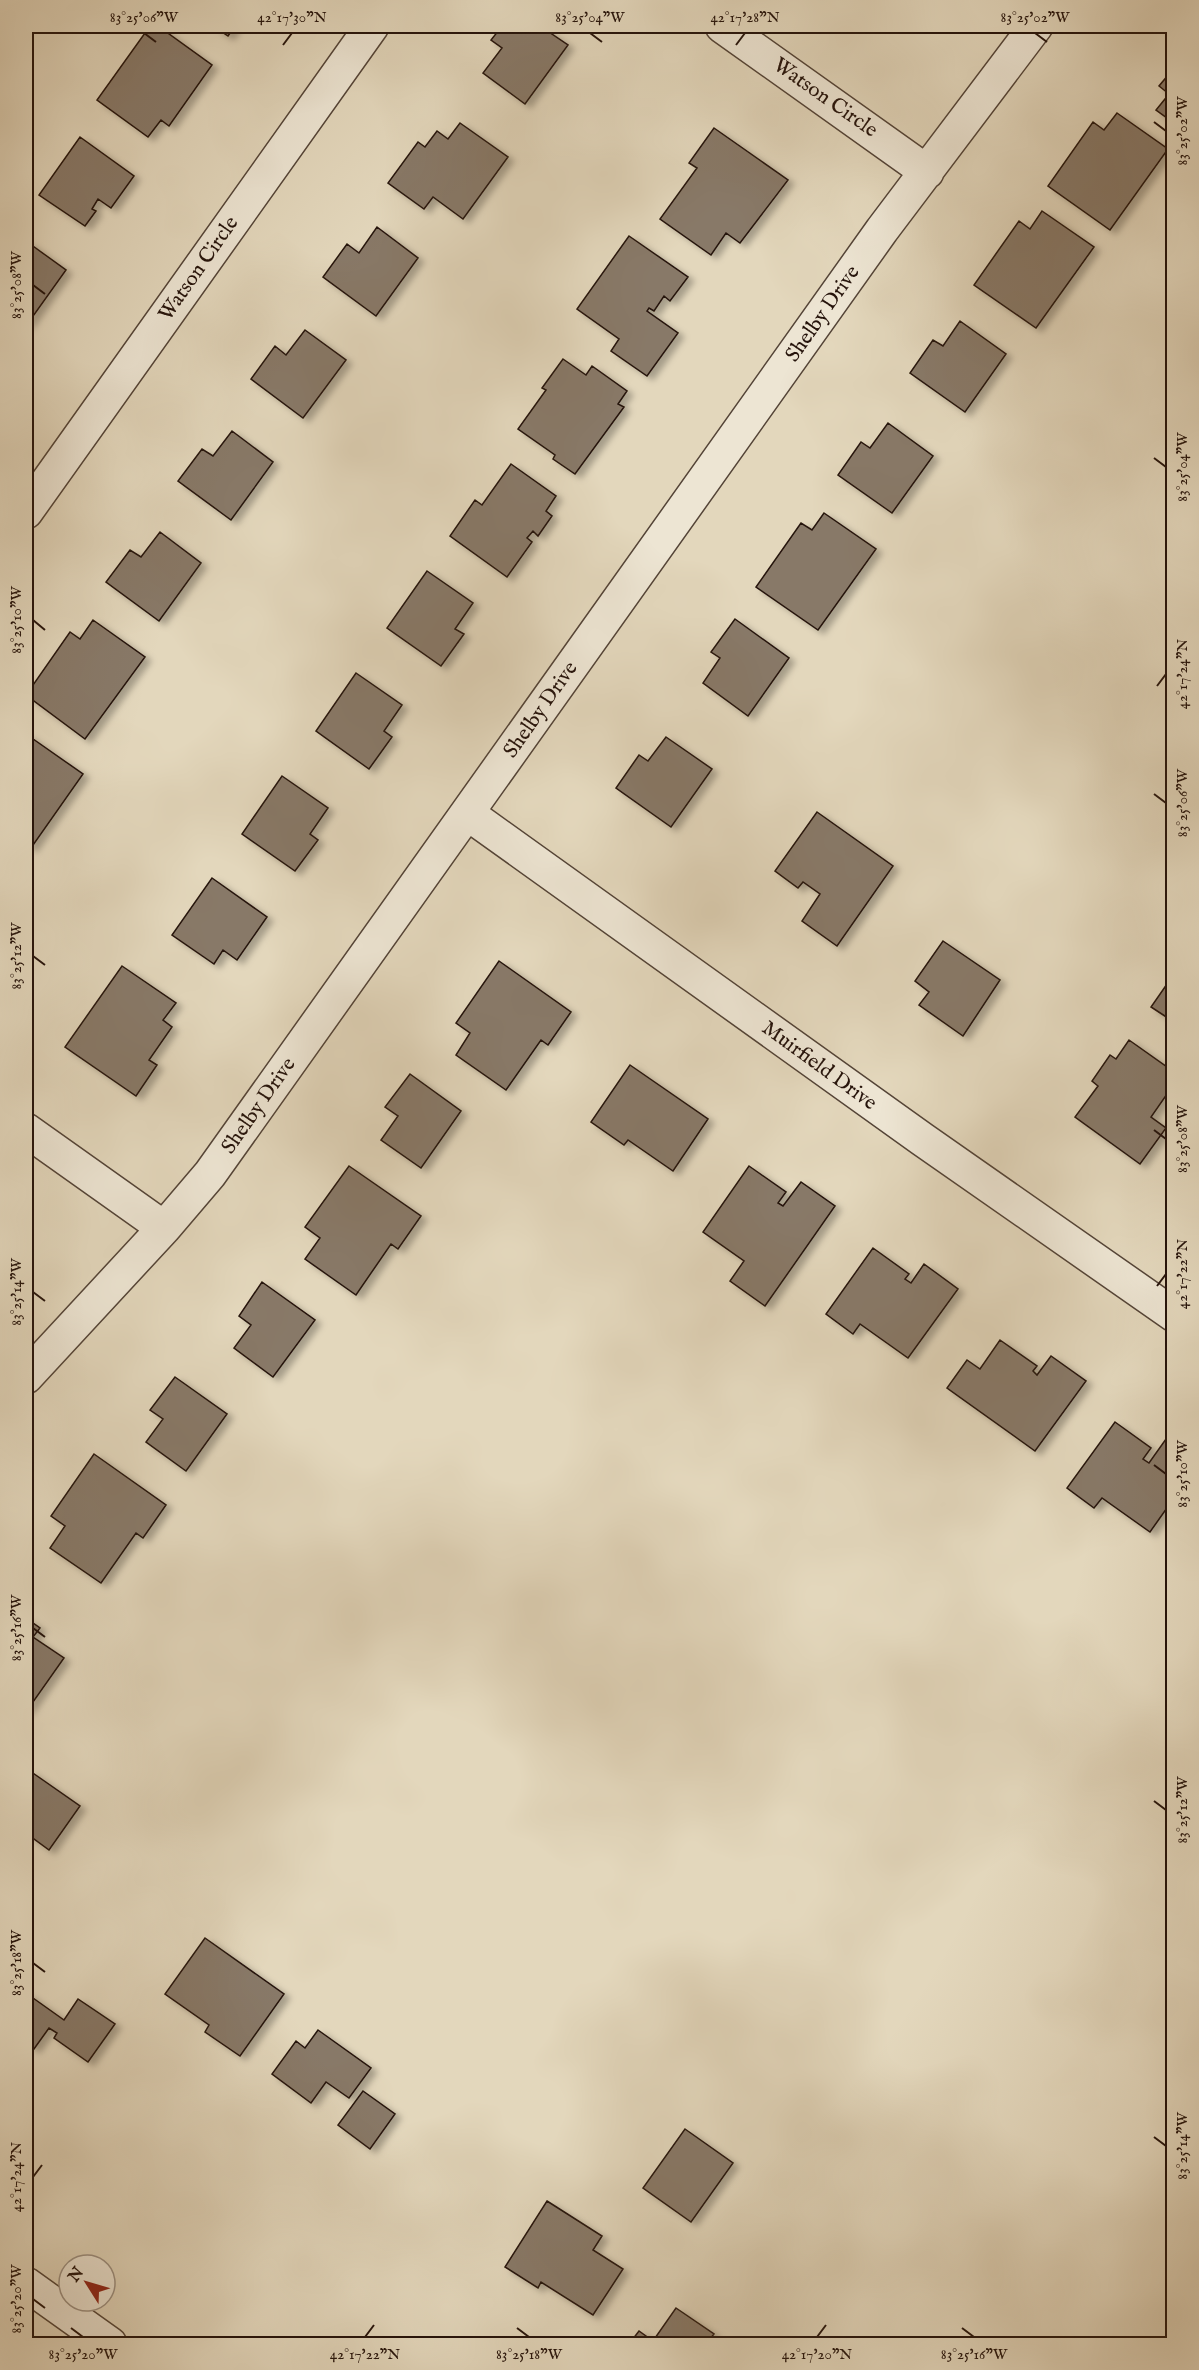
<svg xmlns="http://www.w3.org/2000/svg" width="1199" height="2370" viewBox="0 0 1199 2370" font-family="'IM FELL English',serif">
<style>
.building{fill:#887967;stroke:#25130b;stroke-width:1.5;filter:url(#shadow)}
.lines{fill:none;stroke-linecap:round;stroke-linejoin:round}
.minor-casing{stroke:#544437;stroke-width:36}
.minor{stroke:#ede5d3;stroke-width:33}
.ticks{fill:none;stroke:#25130b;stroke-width:2}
.labels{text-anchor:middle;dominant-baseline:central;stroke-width:4.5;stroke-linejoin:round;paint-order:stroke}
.street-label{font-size:21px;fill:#25130b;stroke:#ede5d3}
.neatline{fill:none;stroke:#25130b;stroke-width:2}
.ticks-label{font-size:15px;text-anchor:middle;fill:#25130b}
</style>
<defs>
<filter id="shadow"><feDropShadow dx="6" dy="4" stdDeviation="3" flood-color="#0004"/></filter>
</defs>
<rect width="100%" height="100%" fill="#e3d7bc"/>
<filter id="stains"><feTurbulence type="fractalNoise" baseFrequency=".00333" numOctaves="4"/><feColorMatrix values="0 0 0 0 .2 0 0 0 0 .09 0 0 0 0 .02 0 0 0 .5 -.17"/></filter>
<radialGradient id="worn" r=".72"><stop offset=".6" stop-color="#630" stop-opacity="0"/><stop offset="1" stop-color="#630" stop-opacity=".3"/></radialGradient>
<path class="building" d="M150,26H158L212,65L169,126L161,120L148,137L97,100Z
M213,26H235L228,36Z
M502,26H540L568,45L525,104L483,73L502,48L491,40Z
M1174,68V123L1156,110L1169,94L1159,86Z
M1117,113L1168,149L1110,230L1048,186L1093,122L1104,130Z
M460,123L508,157L463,219L433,197L424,209L388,183L418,142L425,147L437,131L448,139Z
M714,128L788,180L740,243L726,233L711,255L660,219L697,168L689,163Z
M80,137L134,176L111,208L98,199L92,209L96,211L85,226L39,195Z
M1042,211L1094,247L1036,328L974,285L1019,221L1030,229Z
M377,227L418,258L376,316L323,277L347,244L359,253Z
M629,236L688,277L670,301L664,296L654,311L649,308L647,311L678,333L647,376L611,351L619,339L577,309Z
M26,241L66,270L26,326Z
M960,321L1006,354L965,412L910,373L933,340L943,346Z
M305,330L346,360L303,418L251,379L275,346L286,355Z
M563,359L586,375L592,366L627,391L618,404L624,407L575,474L553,459L555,455L518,429L546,390L542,388Z
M888,423L933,456L892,513L838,475L861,442L870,448Z
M232,431L273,462L231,520L178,481L202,449L213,456Z
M511,464L556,496L546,511L552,516L538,536L533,531L527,538L532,542L507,577L450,536L475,500L482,505Z
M824,513L876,549L818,630L756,587L801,523L812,530Z
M160,532L201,563L159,621L106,582L130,550L141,557Z
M427,571L473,603L455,629L464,634L441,666L387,628Z
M735,619L789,658L748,716L703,683L720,658L711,652Z
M93,620L145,657L85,739L26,695L70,632L80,639Z
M356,673L402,705L384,731L392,737L369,769L316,731Z
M26,734L83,774L31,848L26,844Z
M666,737L712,769L671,827L616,788L639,755L648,761Z
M282,776L328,808L310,834L318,840L295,871L242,834Z
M817,812L893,866L837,946L802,921L820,894L803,882L798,888L775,871Z
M212,878L267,917L237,960L223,950L214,964L172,935Z
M943,941L1000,980L963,1036L919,1005L929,992L915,981Z
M499,961L571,1012L548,1045L541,1040L506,1090L456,1055L470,1033L456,1023Z
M122,966L176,1003L163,1020L172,1027L149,1060L157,1065L136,1096L65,1047Z
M1174,974V1022L1151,1007Z
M1129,1040L1174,1072V1084L1151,1117L1166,1128L1140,1164L1075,1117L1098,1086L1092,1081L1110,1055L1116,1059Z
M630,1065L708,1119L673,1171L628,1140L624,1145L591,1122Z
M410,1074L461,1111L421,1168L381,1140L398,1116L385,1107Z
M349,1166L421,1216L398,1249L391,1244L356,1295L305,1259L320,1238L305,1227Z
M749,1166L786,1192L778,1203L783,1206L801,1182L835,1206L765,1306L730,1281L744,1261L703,1232Z
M873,1248L909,1274L905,1279L911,1283L924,1264L958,1289L908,1358L860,1324L853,1334L826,1314Z
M262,1282L315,1320L273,1377L234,1348L251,1325L239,1316Z
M1000,1340L1037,1366L1033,1371L1037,1375L1051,1356L1086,1381L1035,1451L947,1388L967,1360L980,1369Z
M175,1377L227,1414L186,1471L146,1442L163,1419L150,1410Z
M1115,1422L1151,1448L1143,1459L1149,1463L1166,1439L1174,1444V1498L1150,1532L1102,1498L1094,1508L1067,1488Z
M94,1454L166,1505L143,1538L136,1533L101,1583L50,1548L65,1526L51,1516Z
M26,1618L40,1628L33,1637L64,1658L26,1712Z
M30,1771L80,1806L49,1850L26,1833V1777Z
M205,1938L284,1994L240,2056L205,2032L209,2025L165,1994Z
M26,1993L64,2020L78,1999L115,2024L88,2062L54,2038L57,2033L49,2028L34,2049L26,2043Z
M318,2030L371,2068L349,2098L326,2082L311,2103L272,2074L296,2041L305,2048Z
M363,2091L395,2114L370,2149L338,2125Z
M685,2129L733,2163L691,2222L643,2188Z
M547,2201L602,2236L593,2250L623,2269L593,2315L541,2282L538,2288L505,2267Z
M676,2308L714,2334L706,2344H629L639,2331L653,2341Z"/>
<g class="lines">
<defs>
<path id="minor" d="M722,26L927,172
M26,512L372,26
M467,813L922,1139L1174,1315
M26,1130L164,1228
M26,1377L164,1228L210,1174L882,230L1036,26
M26,2284L110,2344"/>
</defs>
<use href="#minor" class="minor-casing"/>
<use href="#minor" class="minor"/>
</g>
<path class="ticks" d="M144,33L156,42M590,33L602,42M1035,33L1047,42M283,45L292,33M736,45L745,33M1154,122L1166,131M33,285L45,294M1154,458L1166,467M33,620L45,630M1157,686L1166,674M1154,794L1166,803M33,956L45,965M1154,1130L1166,1139M1157,1286L1166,1274M33,1292L45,1301M1154,1465L1166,1474M33,1628L45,1637M1154,1801L1166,1810M33,1963L45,1972M1154,2137L1166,2146M33,2177L42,2165M33,2299L45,2308M71,2328L83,2337M517,2328L529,2337M962,2328L974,2337M365,2337L374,2325M817,2337L826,2325"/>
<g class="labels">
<g class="street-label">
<text transform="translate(825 98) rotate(35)">Watson Circle</text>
<text transform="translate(199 269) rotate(-55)">Watson Circle</text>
<text transform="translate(823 314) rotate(-55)">Shelby Drive</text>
<text transform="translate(541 710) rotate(-55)">Shelby Drive</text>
<text transform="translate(819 1066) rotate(36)">Muirfield Drive</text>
<text transform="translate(259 1106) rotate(-55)">Shelby Drive</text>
</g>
</g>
<rect width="1199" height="2370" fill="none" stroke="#e3d7bc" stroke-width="66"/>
<g transform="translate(87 2283) rotate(307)"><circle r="28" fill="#ede5d3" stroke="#9d9183" stroke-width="1.5"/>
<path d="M0-4.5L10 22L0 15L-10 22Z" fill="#8f2418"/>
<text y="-9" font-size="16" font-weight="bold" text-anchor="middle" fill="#25130b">N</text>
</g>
<rect x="33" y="33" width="1133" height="2304" class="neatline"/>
<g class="ticks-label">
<text x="144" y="22">83°25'06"W</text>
<text x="292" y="22">42°17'30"N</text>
<text x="590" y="22">83°25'04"W</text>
<text x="745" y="22">42°17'28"N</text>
<text x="1035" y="22">83°25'02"W</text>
<text transform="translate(1182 131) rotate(-90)" y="5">83°25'02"W</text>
<text transform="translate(16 285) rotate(-90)" y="5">83°25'08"W</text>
<text transform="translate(1182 467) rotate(-90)" y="5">83°25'04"W</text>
<text transform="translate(16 620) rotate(-90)" y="5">83°25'10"W</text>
<text transform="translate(1182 674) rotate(-90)" y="5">42°17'24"N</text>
<text transform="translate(1182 803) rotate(-90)" y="5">83°25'06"W</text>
<text transform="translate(16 956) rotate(-90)" y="5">83°25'12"W</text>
<text transform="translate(1182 1139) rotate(-90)" y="5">83°25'08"W</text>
<text transform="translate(1182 1274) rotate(-90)" y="5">42°17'22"N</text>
<text transform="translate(16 1292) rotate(-90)" y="5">83°25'14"W</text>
<text transform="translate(1182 1474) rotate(-90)" y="5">83°25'10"W</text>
<text transform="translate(16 1628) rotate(-90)" y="5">83°25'16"W</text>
<text transform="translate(1182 1810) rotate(-90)" y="5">83°25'12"W</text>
<text transform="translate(16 1963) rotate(-90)" y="5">83°25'18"W</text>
<text transform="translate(1182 2146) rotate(-90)" y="5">83°25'14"W</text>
<text transform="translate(16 2177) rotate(-90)" y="5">42°17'24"N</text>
<text transform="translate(16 2299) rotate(-90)" y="5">83°25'20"W</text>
<text x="83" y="2359">83°25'20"W</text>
<text x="365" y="2359">42°17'22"N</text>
<text x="529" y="2359">83°25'18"W</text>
<text x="817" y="2359">42°17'20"N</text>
<text x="974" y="2359">83°25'16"W</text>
</g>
<rect width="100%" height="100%" filter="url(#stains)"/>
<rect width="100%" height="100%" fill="url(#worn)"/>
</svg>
